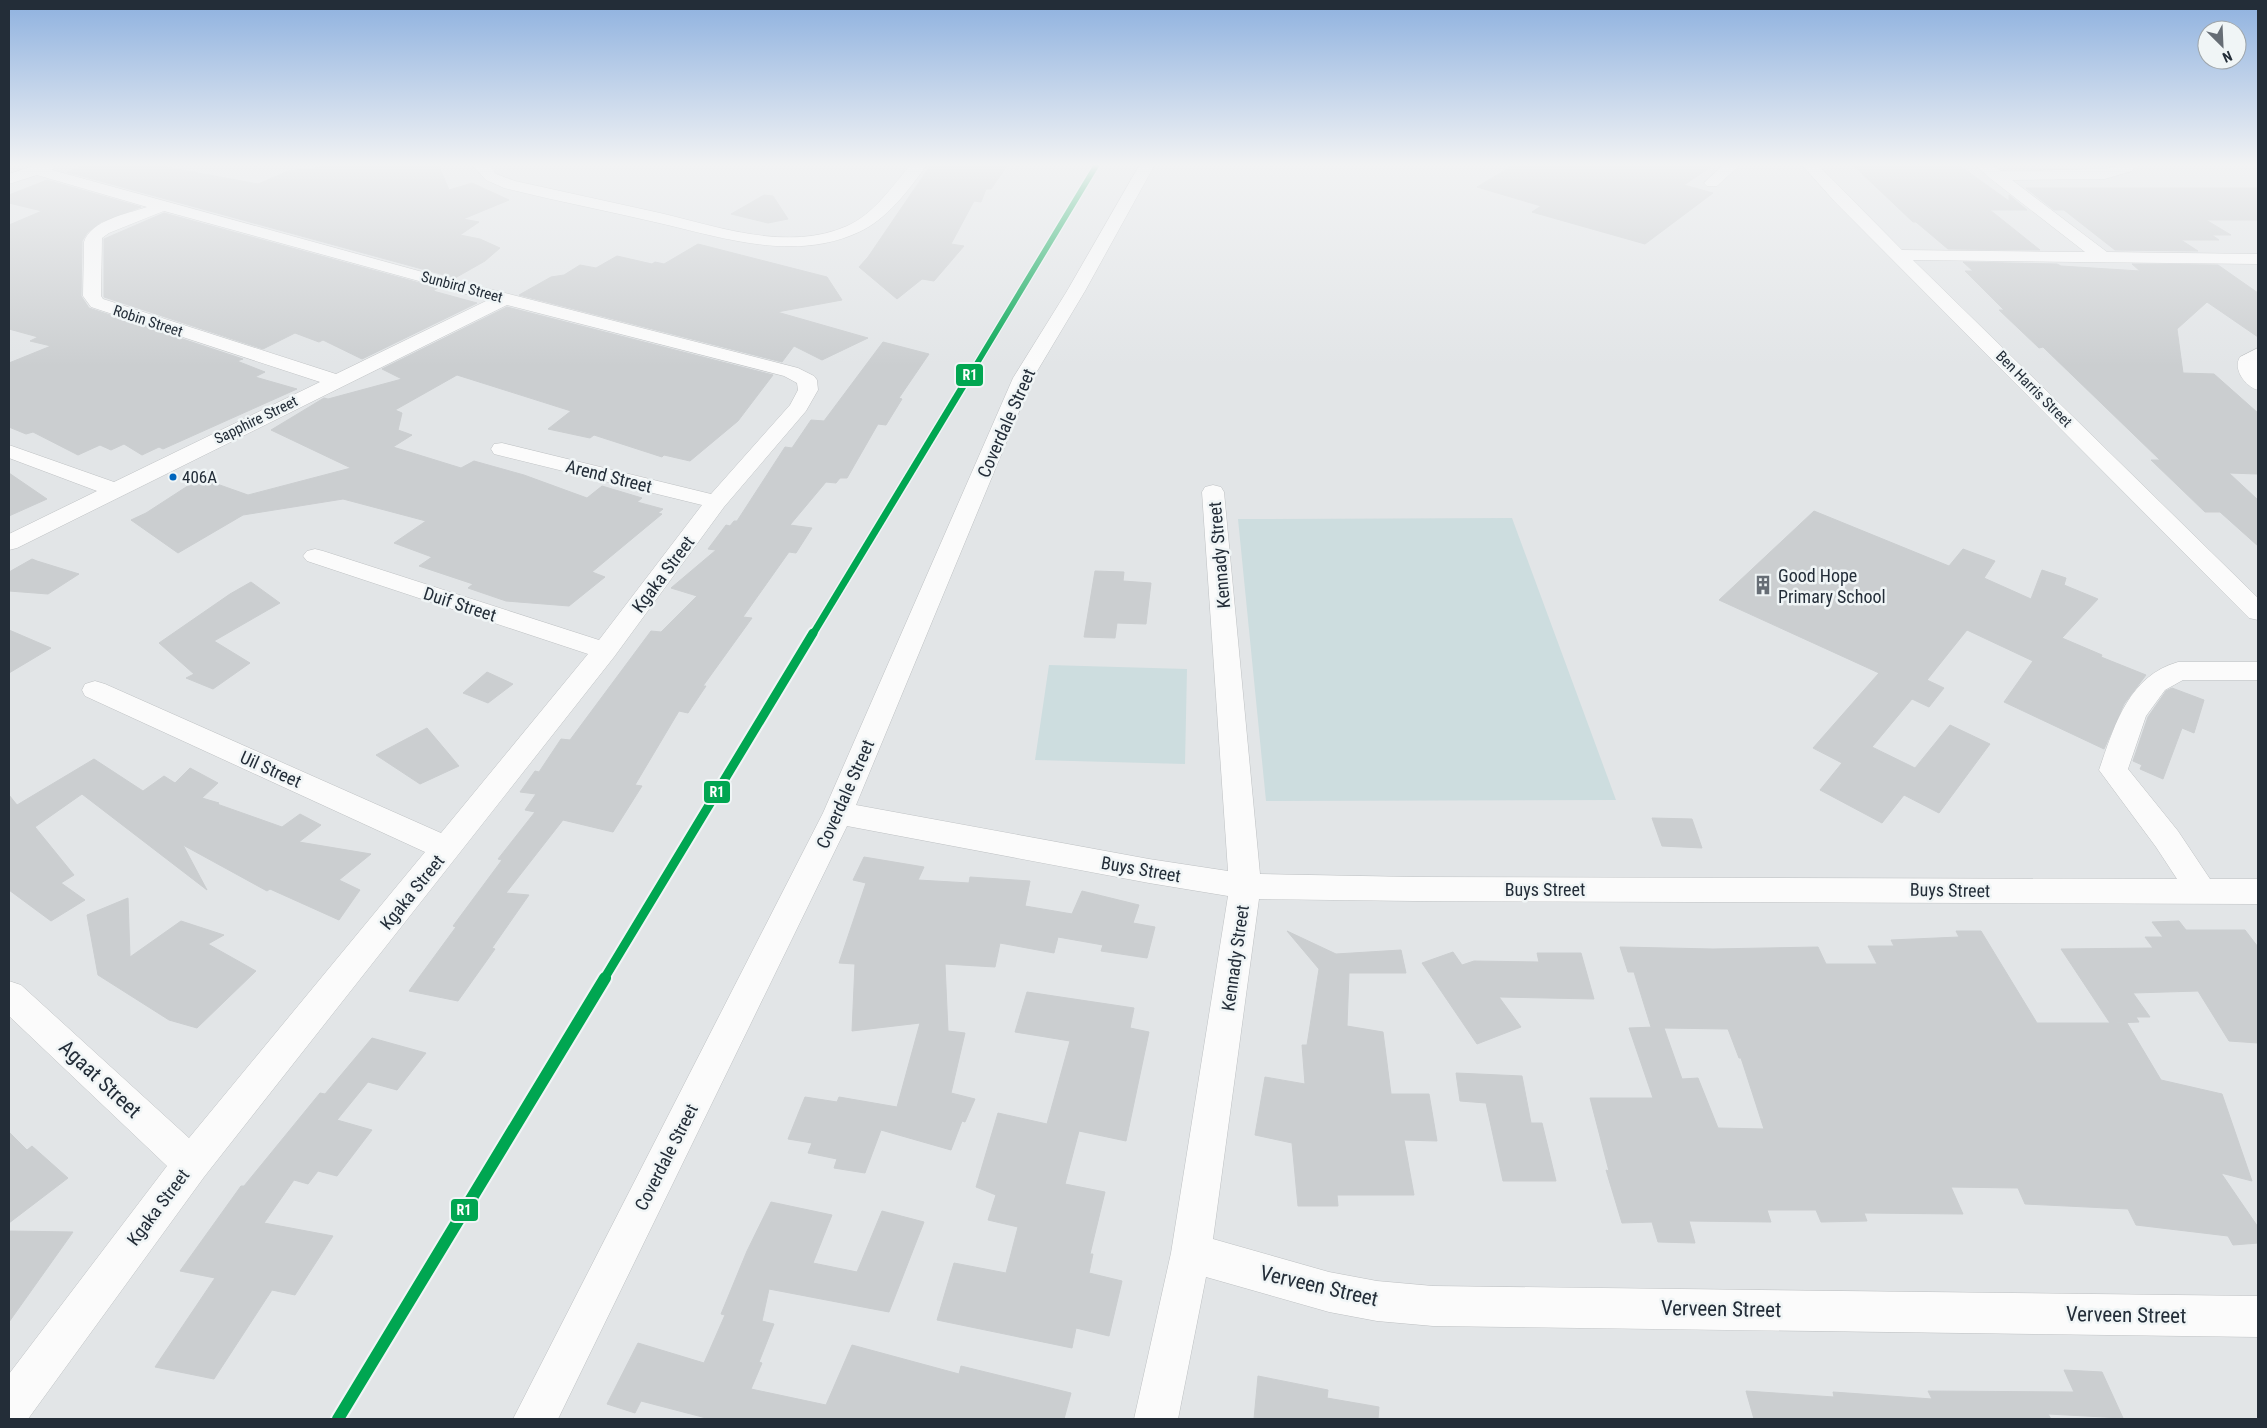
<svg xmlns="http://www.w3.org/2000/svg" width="2267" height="1428" viewBox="0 0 2267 1428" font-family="'Roboto Condensed',sans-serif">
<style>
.green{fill:#cddddf}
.building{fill:#cbced0;stroke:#cbced0;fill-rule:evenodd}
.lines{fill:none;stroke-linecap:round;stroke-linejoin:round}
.minor-casing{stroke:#bec1c3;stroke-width:1}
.minor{fill:#fbfbfb;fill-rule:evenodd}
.rail-1-far3-casing{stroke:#f0f5f6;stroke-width:8}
.rail-1-far2-casing{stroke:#f0f5f6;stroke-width:10}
.rail-1-far1-casing{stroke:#f0f5f6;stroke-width:13}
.rail-1-casing{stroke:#f0f5f6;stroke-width:16}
.rail-1-far3{stroke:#00a651;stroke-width:5.5}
.rail-1-far2{stroke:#00a651;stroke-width:7}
.rail-1-far1{stroke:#00a651;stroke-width:9}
.rail-1{stroke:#00a651;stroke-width:12}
.bus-dot{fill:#0065bd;stroke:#f0f5f6;stroke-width:2}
.labels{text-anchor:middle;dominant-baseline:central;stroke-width:5;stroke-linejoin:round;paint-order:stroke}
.far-street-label{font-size:15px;fill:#232d38;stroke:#f0f5f6}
.bus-label{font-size:17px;fill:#232d38;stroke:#f0f5f6;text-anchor:start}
.street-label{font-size:18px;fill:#232d38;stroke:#f0f5f6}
.poi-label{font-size:18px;fill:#232d38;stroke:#f0f5f6;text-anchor:start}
.near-street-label{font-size:21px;fill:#232d38;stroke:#f0f5f6}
.line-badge{stroke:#f0f5f6;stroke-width:2}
.badge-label{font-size:14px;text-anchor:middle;font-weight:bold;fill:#fff}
</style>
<rect width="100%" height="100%" fill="#e2e5e7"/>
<path class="green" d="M1512,518L1616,800L1266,801L1238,519Z
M1049,665L1187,669L1185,764L1035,760Z"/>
<path class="building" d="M83,166H161L258,184L288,171L332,166H439L449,190L472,183L509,200L463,219L479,222L460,235L480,239L500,248L485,261L455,278L67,172Z
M930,166H1007L991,189H986L981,202L974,201L951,244L964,246L934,281L922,279L897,299L859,267L868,257Z
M1512,166H1712L1684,185L1713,193L1645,244L1532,212L1541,206L1477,187Z
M1854,166H1960L2009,201V195L2027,210H1990L2040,250L1948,249L1916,222H1913Z
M47,180L141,207L101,222L87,233L82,241L81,296L89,308L243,359L237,361L265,372L255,377L297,389L163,449L159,447L142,455L124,444L111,450L100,445L78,455L33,432L26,434L9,427V363L51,346L30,341L38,337L9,329V225L42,211L9,203V195Z
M2026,188H2258V220H2206L2231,235H2212L2219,240H2181L2198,251L2115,250L2064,210H2054Z
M764,195L773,196L788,219L768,223L731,214Z
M164,213L438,288L433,291L477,303L362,359L323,340L319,342L295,333L263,349L104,297V239Z
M698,244L827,277L842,300L777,312L868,338L822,360L794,346L782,362L519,295L551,277L564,275L580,265L596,268L617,256L652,264L655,262L664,264Z
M1963,262L2057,264L2061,266L2140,271L2132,264L2218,265L2258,293V337L2207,302L2177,329L2183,373L2214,374L2258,413V474L2229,473L2258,500V546L2220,512H2205L2151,460H2160L2043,347L2039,348L1999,310H2004L1965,271H1973Z
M507,307L773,375L738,421L690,461L664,455L662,457L594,435L590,438L548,429L571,411L457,375L395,410L402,413L398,430L412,435L393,447L461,468L474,461L524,475L587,498L602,486L642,498L637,502L663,509L658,513L662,514L592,572L605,577L569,606L506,601L468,588L473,584L419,566L432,557L394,543L426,521L343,499L243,515L178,553L131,520L146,513L200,478L248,495L351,468L271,430L324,398L328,399L402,379L382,369Z
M883,342L929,354L899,398L902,399L886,425L878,424L847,478H840L836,483L826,482L790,525L812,528L796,553L789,552L743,617L752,618L703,686H706L688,713L679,711L635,785L642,786L613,832L563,820L506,893L529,895L492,948L495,949L458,1001L409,991L456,927L453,926L502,860L498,859L535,812L525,810L536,794L520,792L535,771L539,772L561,739L570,740L651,631L661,632L697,596L671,588L716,550L708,549L726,525L730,526L734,521H737L785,447L792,448L811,420L824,421Z
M9,473L47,499L9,516Z
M1814,511L1949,566L1963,549L1995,561L1984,578L2031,599L2042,570L2066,578L2064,585L2098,599L2062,638L2102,655L2101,657L2146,675L2124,704L2104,749L2004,702L2033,661L1967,630L1927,680L1944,688L1929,707L1912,699L1872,747L1915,768L1950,725L1990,744L1939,813L1904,795L1882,823L1820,790L1842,763L1813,748L1879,673L1719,600Z
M32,559L37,561L79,574L48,594L9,591V572Z
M1095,571L1124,572L1123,581L1151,583L1146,624L1117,623L1115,638L1084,637Z
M251,582L280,603L214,641L250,663L213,689L186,678L194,674L159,643L230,594Z
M9,630L51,648L9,673Z
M487,672L513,684L488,703L463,693Z
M2172,688L2204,700L2194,733L2182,728L2163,779L2140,769L2142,765L2133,761L2148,717L2166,691Z
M427,728L459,766L420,784L376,755Z
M94,759L143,791L164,776L175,783L190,768L218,783L202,798L219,803L217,804L282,827L300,814L321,825L299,842L371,854L339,880L360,890L339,920L270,889L267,891L183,845L207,890L82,794L35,827L74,875L61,883L85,900L51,921L9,890V795L17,805Z
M1652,818L1692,819L1702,848L1662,846Z
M864,857L924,867L918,880L969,883L970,877L1030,881L1025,906L1072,914L1082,891L1139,905L1133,923L1155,927L1147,958L1101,951L1103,945L1058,937L1054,953L1000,943L995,967L945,964L948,1031L965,1033L951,1093L975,1099L965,1122L962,1121L951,1150L881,1130L865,1173L834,1168L837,1159L808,1153L812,1143L788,1139L805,1097L837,1102L839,1097L897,1107L920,1023L852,1031L855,964L839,963L866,883L853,880Z
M128,898L130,957L181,921L224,935L208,944L256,971L197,1028L169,1020L98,975L87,915Z
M2179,921L2186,930H2245L2258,947V1043L2229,1041L2198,991L2133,993L2150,1017H2136L2139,1022L2114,1023H2127L2161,1080L2222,1094L2252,1181L2221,1173L2258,1227V1243L2233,1245L2228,1236L2136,1225L2128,1209L2025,1204L2018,1188L1951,1187L1963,1214L1864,1213L1867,1221L1821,1222L1816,1210H1767L1771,1222L1689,1221L1695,1243L1658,1242L1652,1222L1622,1223L1606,1170L1609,1171L1590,1098H1653L1629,1028L1656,1027H1651L1634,972H1628L1620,947L1713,949L1818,947L1826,964H1877L1868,946H1894L1891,940L1959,937L1956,931H1981L2037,1023H2110L2061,949L2153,948L2145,937H2163L2152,922ZM1664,1028L1728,1029L1739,1058H1741L1764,1129L1718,1128L1698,1078L1682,1079Z
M1287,931L1336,954L1401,950L1406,973H1349L1347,1026L1383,1032L1391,1094H1429L1437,1141L1404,1140L1414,1195H1337L1338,1206H1298L1292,1143L1255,1135L1265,1077L1305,1084L1302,1045H1307L1319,969Z
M1453,952L1462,965L1474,961L1539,962L1537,953H1581L1594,999L1499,997L1521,1027L1477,1044L1422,963Z
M1027,992L1134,1008L1130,1028L1149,1032L1126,1141L1079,1131L1065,1184L1105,1192L1090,1254H1093L1089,1273L1122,1281L1109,1336L1076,1328L1072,1348L937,1320L954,1263L1006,1273L1018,1227L988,1220L996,1195L976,1187L998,1113L1047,1124L1070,1041L1015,1032Z
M372,1038L426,1053L397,1090L368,1082L337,1120L372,1130L337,1176L318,1171L308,1184L294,1180L264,1223L333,1236L295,1295L272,1290L214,1379L155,1367L215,1278L180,1271L241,1186H244L320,1093L325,1094Z
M1456,1073L1522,1076L1531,1123H1542L1556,1181H1503L1486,1103L1460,1101Z
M9,1132L27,1150L32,1146L68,1178L9,1223Z
M771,1202L832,1215L813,1263L857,1272L882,1211L924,1222L889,1312L769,1289L762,1321L774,1324L759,1362L762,1363L751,1389L826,1405L852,1345L959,1374L961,1366L1071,1393L1064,1419H710L641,1401L635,1413L607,1404L638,1343L704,1363L725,1315L721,1314L747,1251Z
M9,1231L73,1232L9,1322Z
M2064,1370L2102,1372L2123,1418L2048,1414L2051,1419H1754L1746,1391L1834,1397L1833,1392L1932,1399L1928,1391L2074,1392Z
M1258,1376L1328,1390L1327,1398L1379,1407L1378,1419H1254Z"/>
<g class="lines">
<defs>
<path id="minor" d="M34,166H55L52,170L419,271L798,368L814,376L817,380L818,390L806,411L724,507L614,657L204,1177L28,1419H9V1374L167,1166L9,1016V981L21,985L189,1138L425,852L85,696L82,690L85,684L95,681L105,684L441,833L588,654L307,561L303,556L307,551L315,549L323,551L599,640L702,505L494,454L491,449L494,444L502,443L711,494L790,405L798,390L797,383L784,376L507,305L17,548L9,550V534L97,491L9,458V445L114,482L320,382L91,307L83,296L84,242C91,220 127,214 147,207L37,175L9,184V174ZM164,211L488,300L336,374L103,299L101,296L102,238L109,233Z
M473,166H489L496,174L515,181C563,192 612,202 660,213C719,227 788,252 847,226C874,214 891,187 910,166H926C909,190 886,220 859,232C795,262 724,238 659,223C608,211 556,201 504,188L486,180Z
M1139,166H1154L1085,291L1033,378L856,805L1149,859L1228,871L1202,492L1205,487L1213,485L1221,487L1224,492L1260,874L1414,877L2177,879L2156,847L2099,770C2114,727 2128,676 2178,662H2258V680H2183L2165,690L2146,716L2128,769L2178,831L2210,879H2258V904L1414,901L1259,899L1213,1239L1329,1272L1377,1281L1433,1286L2258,1296V1337L1433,1326L1377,1321L1329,1312L1206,1277L1178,1419H1134L1171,1253L1228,896L1149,883L847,826L558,1419H513L823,813L1013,378L1067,291Z
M1722,166H1739L1717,186H1707L1704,183Z
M1803,166H1819L1902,250L2085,252L1991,179L1976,166H1993L2001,171L2105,169L2118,166H2135L2132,171L2105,179L2012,180L2107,252L2258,254V264L1913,260L2258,598V620L2249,618L1835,202Z
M2258,348V390C2246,387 2232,369 2240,357Z"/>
</defs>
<use href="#minor" class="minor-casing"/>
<use href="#minor" class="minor"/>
<defs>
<path id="rail-1-far3" d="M973,370L1096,166"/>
<path id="rail-1-far2" d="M813,634L974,368"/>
<path id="rail-1-far1" d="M604,979L813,633"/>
<path id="rail-1" d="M338,1419L605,978"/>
</defs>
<use href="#rail-1-far3" class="rail-1-far3-casing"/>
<use href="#rail-1-far2" class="rail-1-far2-casing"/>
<use href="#rail-1-far1" class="rail-1-far1-casing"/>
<use href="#rail-1" class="rail-1-casing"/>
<use href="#rail-1-far3" class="rail-1-far3"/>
<use href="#rail-1-far2" class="rail-1-far2"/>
<use href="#rail-1-far1" class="rail-1-far1"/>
<use href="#rail-1" class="rail-1"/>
</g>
<linearGradient id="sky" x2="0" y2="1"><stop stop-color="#8eb1df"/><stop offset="0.45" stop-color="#f2f3f4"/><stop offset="1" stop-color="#f2f3f4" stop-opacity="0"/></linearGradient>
<rect width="2267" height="366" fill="url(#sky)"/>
<defs>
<symbol id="building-bare" viewBox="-9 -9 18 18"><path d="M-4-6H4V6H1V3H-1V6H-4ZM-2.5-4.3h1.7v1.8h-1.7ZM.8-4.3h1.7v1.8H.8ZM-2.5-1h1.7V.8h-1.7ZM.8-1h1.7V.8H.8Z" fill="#666d75" stroke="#f0f5f6" stroke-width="2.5" paint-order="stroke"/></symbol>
</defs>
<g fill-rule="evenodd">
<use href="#building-bare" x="1749" y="571" width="28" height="28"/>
</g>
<circle class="bus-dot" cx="173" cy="477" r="4.5"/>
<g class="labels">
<g class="far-street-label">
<text transform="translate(462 287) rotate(15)">Sunbird Street</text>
<text transform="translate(148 321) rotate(18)">Robin Street</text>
<text transform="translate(2034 389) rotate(45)">Ben Harris Street</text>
<text transform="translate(256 420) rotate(-26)">Sapphire Street</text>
</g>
<g class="bus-label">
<text x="182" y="477">406A</text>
</g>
<g class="street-label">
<text transform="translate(1006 423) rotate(-66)">Coverdale Street</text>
<text transform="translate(609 476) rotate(14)">Arend Street</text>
<text transform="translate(1219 555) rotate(-95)">Kennady Street</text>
<text transform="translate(663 574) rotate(-53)">Kgaka Street</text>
<text transform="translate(460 604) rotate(18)">Duif Street</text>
<text transform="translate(271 769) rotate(24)">Uil Street</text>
<text transform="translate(845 794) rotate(-66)">Coverdale Street</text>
<text transform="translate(1141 869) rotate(10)">Buys Street</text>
<text x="1545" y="889">Buys Street</text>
<text transform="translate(1950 890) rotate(1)">Buys Street</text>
<text transform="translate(412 892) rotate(-51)">Kgaka Street</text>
<text transform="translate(1235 958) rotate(-82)">Kennady Street</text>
<text transform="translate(666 1157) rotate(-63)">Coverdale Street</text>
<text transform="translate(158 1207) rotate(-53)">Kgaka Street</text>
</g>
<g class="poi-label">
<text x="1778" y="575">Good Hope<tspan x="1778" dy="21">Primary School</tspan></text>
</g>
<g class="near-street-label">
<text transform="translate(100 1079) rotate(43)">Agaat Street</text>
<text transform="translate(1319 1286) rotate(13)">Verveen Street</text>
<text transform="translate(1721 1309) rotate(1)">Verveen Street</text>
<text transform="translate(2126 1315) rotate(1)">Verveen Street</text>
</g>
</g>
<g class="line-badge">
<rect x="955" y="363" width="29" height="24" rx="5" fill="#00a651"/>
<rect x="703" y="780" width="28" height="24" rx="5" fill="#00a651"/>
<rect x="450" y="1198" width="29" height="24" rx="5" fill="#00a651"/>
</g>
<g class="badge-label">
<text x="970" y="380">R1</text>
<text x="717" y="797">R1</text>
<text x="464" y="1215">R1</text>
</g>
<rect width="2267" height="1428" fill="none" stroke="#232d38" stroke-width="20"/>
<g transform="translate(2222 45) rotate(156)"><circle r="24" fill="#f0f5f6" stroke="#9ea5aa"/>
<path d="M0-4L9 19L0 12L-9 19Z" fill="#666d75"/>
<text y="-8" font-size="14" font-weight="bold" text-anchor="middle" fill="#232d38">N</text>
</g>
</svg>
